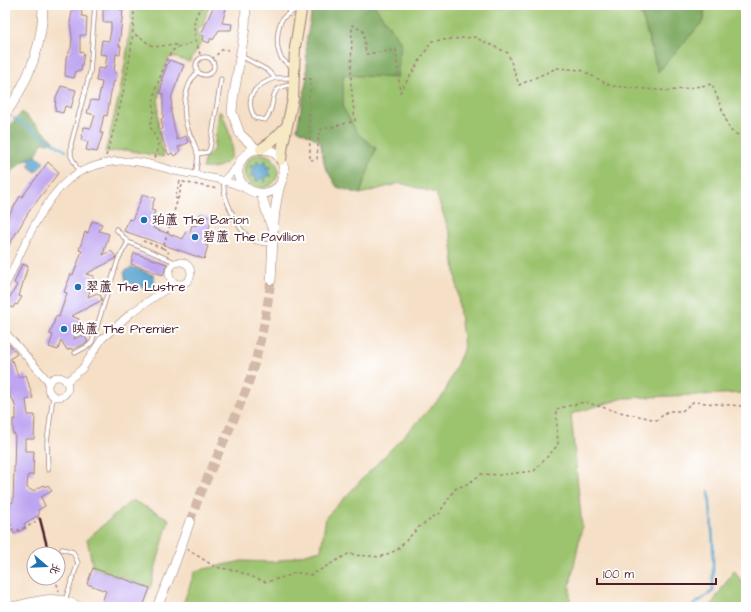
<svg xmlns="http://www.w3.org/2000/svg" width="751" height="612" viewBox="0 0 751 612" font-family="'Architects Daughter','LXGW WenKai TC',sans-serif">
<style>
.green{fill:#9cc36e;stroke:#73714c}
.forest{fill:#7da961;stroke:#646446}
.water{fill:#54a2cd;stroke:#4f607c}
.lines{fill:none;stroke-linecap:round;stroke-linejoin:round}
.stream{stroke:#54a2cd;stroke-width:2.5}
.building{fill:#bea5f1}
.tertiary-tunnel{stroke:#d3b9a7;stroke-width:9;stroke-dasharray:9 4.5;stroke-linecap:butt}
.service-casing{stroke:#a07f78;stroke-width:5}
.minor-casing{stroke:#a07f78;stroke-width:8}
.tertiary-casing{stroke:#a07f78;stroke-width:10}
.secondary-casing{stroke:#a07f78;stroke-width:12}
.path{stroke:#a07f78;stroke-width:1.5;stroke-dasharray:3 3;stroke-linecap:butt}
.service{stroke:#fff;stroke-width:3.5}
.minor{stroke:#fff;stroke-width:7}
.tertiary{stroke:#fff;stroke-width:9}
.secondary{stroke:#f6e9c3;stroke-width:10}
.rail{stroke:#4a1f2b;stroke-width:2.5}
.poi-dot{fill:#1f6fb2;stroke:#fff;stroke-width:1.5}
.labels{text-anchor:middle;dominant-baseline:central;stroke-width:4;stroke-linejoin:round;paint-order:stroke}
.poi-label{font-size:13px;fill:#4a1f2b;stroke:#fff;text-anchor:start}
</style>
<rect width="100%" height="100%" fill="#fff"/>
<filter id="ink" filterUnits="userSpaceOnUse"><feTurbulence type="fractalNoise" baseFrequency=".025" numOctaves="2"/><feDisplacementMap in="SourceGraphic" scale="8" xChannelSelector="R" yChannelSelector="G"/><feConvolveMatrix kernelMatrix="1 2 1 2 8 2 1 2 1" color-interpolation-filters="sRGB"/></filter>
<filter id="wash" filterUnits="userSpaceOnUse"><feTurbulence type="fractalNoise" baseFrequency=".012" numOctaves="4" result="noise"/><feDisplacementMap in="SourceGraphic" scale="16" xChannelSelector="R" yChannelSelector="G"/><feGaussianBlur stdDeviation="0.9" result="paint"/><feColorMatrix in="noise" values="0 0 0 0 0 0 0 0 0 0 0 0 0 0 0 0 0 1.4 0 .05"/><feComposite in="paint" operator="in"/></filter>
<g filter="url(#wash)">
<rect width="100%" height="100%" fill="#f5dfc6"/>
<path class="green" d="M132,5H209L203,26L196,31L202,42L189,62L170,56C155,89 155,122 164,157L126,150L105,152C118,104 129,55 132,5Z
M374,5H639L658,72L704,20V5H746V393L624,398L571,414L582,527L570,585V607H182L195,571L242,561L274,562L321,550L326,517L444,394L464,348L451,237L436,193L400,183L360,194L375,148L357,134L343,108V75L397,77L401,43Z
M219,112H222C225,123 232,136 232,148C233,164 216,170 203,168L205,156L209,155L214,149Z
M244 171a17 17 0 1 1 34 0a17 17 0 1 1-34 0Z
M132,500L169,519L150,588L93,568L87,539Z
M734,570L746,588V607H710Z"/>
<path class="forest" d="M313,5H374L401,43L397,78L343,75V108L358,134L376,148L360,194L337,187L325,167L320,141L297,129L307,76L306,43Z
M639,5H704V20L658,72Z
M22,112L55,142L42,143L36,156C21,160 14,169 5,181V132Z"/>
<path class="water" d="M36,156L44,162L36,172L28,166L31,162L26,159Z
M257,160L261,164L266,160V167H272L268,171L272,176H266L265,182L261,178L256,182V176H250L254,171L250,166H256Z
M132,267L153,275L155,284L149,289L126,282L124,272Z"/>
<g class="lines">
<path class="stream" d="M14,118L66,151
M691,607L713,591V542L709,491"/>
</g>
<g id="blocks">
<path class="building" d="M73,5H81L82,16L87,17L86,35H80V52L84,53L81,71H76L74,78L65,76L66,58L71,48L72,38L70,23Z
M110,5H119L120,10H123L119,46H121L120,55L116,54L114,72L117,73L116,81H114L111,92L107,116L104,115L100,133H103L97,152L86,150L88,142L81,140L84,127L91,128L95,115L87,113L91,100L98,101L102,82L96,81L98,68L105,69L107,55L100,54L102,40L109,41L111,30V22H103V8H110Z
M214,5H227L222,23L232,24L231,30H219L213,40L211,38L209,43L202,40L204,36L201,35Z
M169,60L184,65L172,95L171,112L177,140L186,136L188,143L178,147L180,152L174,156L172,153L169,155L166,150L160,130L163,129L161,119L163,118V94L160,93L163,81H161Z
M61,86L76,90L71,108L65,106L63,113L55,111L56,97Z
M48,162L59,172L28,213L5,252V222L20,196L22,197Z
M143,194L155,198L151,210L155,211L152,219L155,220L153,228L183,239L186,231L190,232L192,225L196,226L200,214L212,218L208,231H210L205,245L208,246L204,259L124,231L129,219L132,220Z
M92,221L102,224L99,231L109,234L103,255L111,251L116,256L115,259L86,274L94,276L88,297L97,293L98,295L100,294L102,300L72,316L79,319L74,339L82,335L83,337L85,336L88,342L72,350L71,348L67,350L61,340L58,350L49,347L53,335L50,334L56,316L59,317L67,293L64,292L71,274L73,275L82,251L79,250L85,232L88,233Z
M134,253L167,264L163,275L131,264Z
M22,264L28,266L19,296L22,297L17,305L15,304L13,308L6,304L17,285L14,283Z
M8,343L17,354L10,359L14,363L18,377L26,375L33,398L26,400L28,415H35L34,439H25V451H34L33,475H28L27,488L33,491L44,485L45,487L48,485L52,491L41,497L45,506L38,510L39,515L24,524L26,528L14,534L5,519V506L13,502L15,434H13V419H16V409L13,399H11L5,378V346Z
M93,568L150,588L143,607H117L102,602L106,591L87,584Z"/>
</g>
</g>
<g filter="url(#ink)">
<use href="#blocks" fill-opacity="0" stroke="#a07f78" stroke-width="1"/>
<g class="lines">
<path class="tertiary-tunnel" d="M190,521C206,476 229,434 246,390C259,354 266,317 271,280"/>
<defs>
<path id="service" d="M289,5L290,14
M241,56L267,70L275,78H292
M196 66a9 9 0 1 1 18 0a9 9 0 1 1-18 0Z
M292,67C289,65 285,62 282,59C275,49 276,24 285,16C289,13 294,11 299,8
M275,78C255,85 243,97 255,118L265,120C279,105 264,87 292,85
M198,154L208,152L210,148L221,79
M79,172L71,156V144L90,72L95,5
M195,175C196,168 199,160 197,153C196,145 191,138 188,130C181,110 184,86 198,71
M224,180C221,195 238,231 251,239C257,243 265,244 272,244
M116,229L128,242
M75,353L88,346L92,342L118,260L128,242L175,262
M48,470L47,442L53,396
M62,549L73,552L78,563L65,600"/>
<path id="minor" d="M224,180L239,165
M169 273a11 11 0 1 1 22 0a11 11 0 1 1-22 0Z
M5,287C20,254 40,204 68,180C82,168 106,161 125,161C141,160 159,167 175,171C199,176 224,178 246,189
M5,319V327
M5,332L49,382
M48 387a10 10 0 1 1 20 0a10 10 0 1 1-20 0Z
M66,382L82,369L102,339L131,313L175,283"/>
<path id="tertiary" d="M246,5L245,28L233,100L232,112L240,134L256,149
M5,115C28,82 43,46 43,5
M261,194L271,225
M271,280C273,250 272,218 279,189C281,180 286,174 283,165C280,155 271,148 260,149C253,149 246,153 242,159C226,181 259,207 280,185
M11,607C36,602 55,593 79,607
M157,607L171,574L190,521"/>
<path id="secondary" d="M261,149L271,142L286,127
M281,160L283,144L293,99L295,47L302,5"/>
</defs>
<use href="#service" class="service-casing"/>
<use href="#minor" class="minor-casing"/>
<use href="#tertiary" class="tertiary-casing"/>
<use href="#secondary" class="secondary-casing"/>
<path class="path" d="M135,35C143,37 146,44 154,46C163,48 167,42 180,46
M196,40L201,58
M212,59L223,49L229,50
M303,79H311L309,99L310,160L317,159L319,130L355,121L351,84L352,25L363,31L366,54L396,50L400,92L432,41L474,37L508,53L519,85L557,68L581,70L611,86L670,91L712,84L730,130L746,140
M106,156C121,108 134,55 134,5
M155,158L158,150V142L151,128V120L154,114L153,105L156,88L162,72L167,59L172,51L180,46L187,45L196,40C193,26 193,17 203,5
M178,199L175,198L180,181
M143,241L163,248L183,182L218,189
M163,248L169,253
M5,512L13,530L16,531L33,524L39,517L40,519
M187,549L215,567L237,571L266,582L291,575L295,572L311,575L350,553L355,555L380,557L397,550L419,527L439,513L455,489L469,483L481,474L499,475L534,471L558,445L556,409L585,402L615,411L657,420L668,411H682L693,402L743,406L746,401
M55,578L59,591"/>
<use href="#service" class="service"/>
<use href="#minor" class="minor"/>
<use href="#tertiary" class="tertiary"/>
<use href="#secondary" class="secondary"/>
<path class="rail" d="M40,519L49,554"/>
</g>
</g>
<g class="poi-dot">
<circle cx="144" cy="220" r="4"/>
<circle cx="195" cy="237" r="4"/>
<circle cx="78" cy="287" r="4"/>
<circle cx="64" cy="329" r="4"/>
</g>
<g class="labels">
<g class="poi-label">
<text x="152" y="220">珀蘆 The Barion</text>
<text x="203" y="237">碧蘆 The Pavillion</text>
<text x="86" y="287">翠蘆 The Lustre</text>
<text x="72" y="329">映蘆 The Premier</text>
</g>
</g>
<rect width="751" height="612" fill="none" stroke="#fff" stroke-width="20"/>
<g transform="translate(46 566) rotate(109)"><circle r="19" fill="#ffffff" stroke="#b7a5aa"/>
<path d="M0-3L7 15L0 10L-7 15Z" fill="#1f6fb2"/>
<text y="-6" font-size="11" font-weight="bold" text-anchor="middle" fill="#4a1f2b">北</text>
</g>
<path d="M597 578v6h119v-6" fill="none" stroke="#4a1f2b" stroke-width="2"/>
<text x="603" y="578" font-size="12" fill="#4a1f2b" stroke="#ffffff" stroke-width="3" paint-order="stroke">100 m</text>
</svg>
